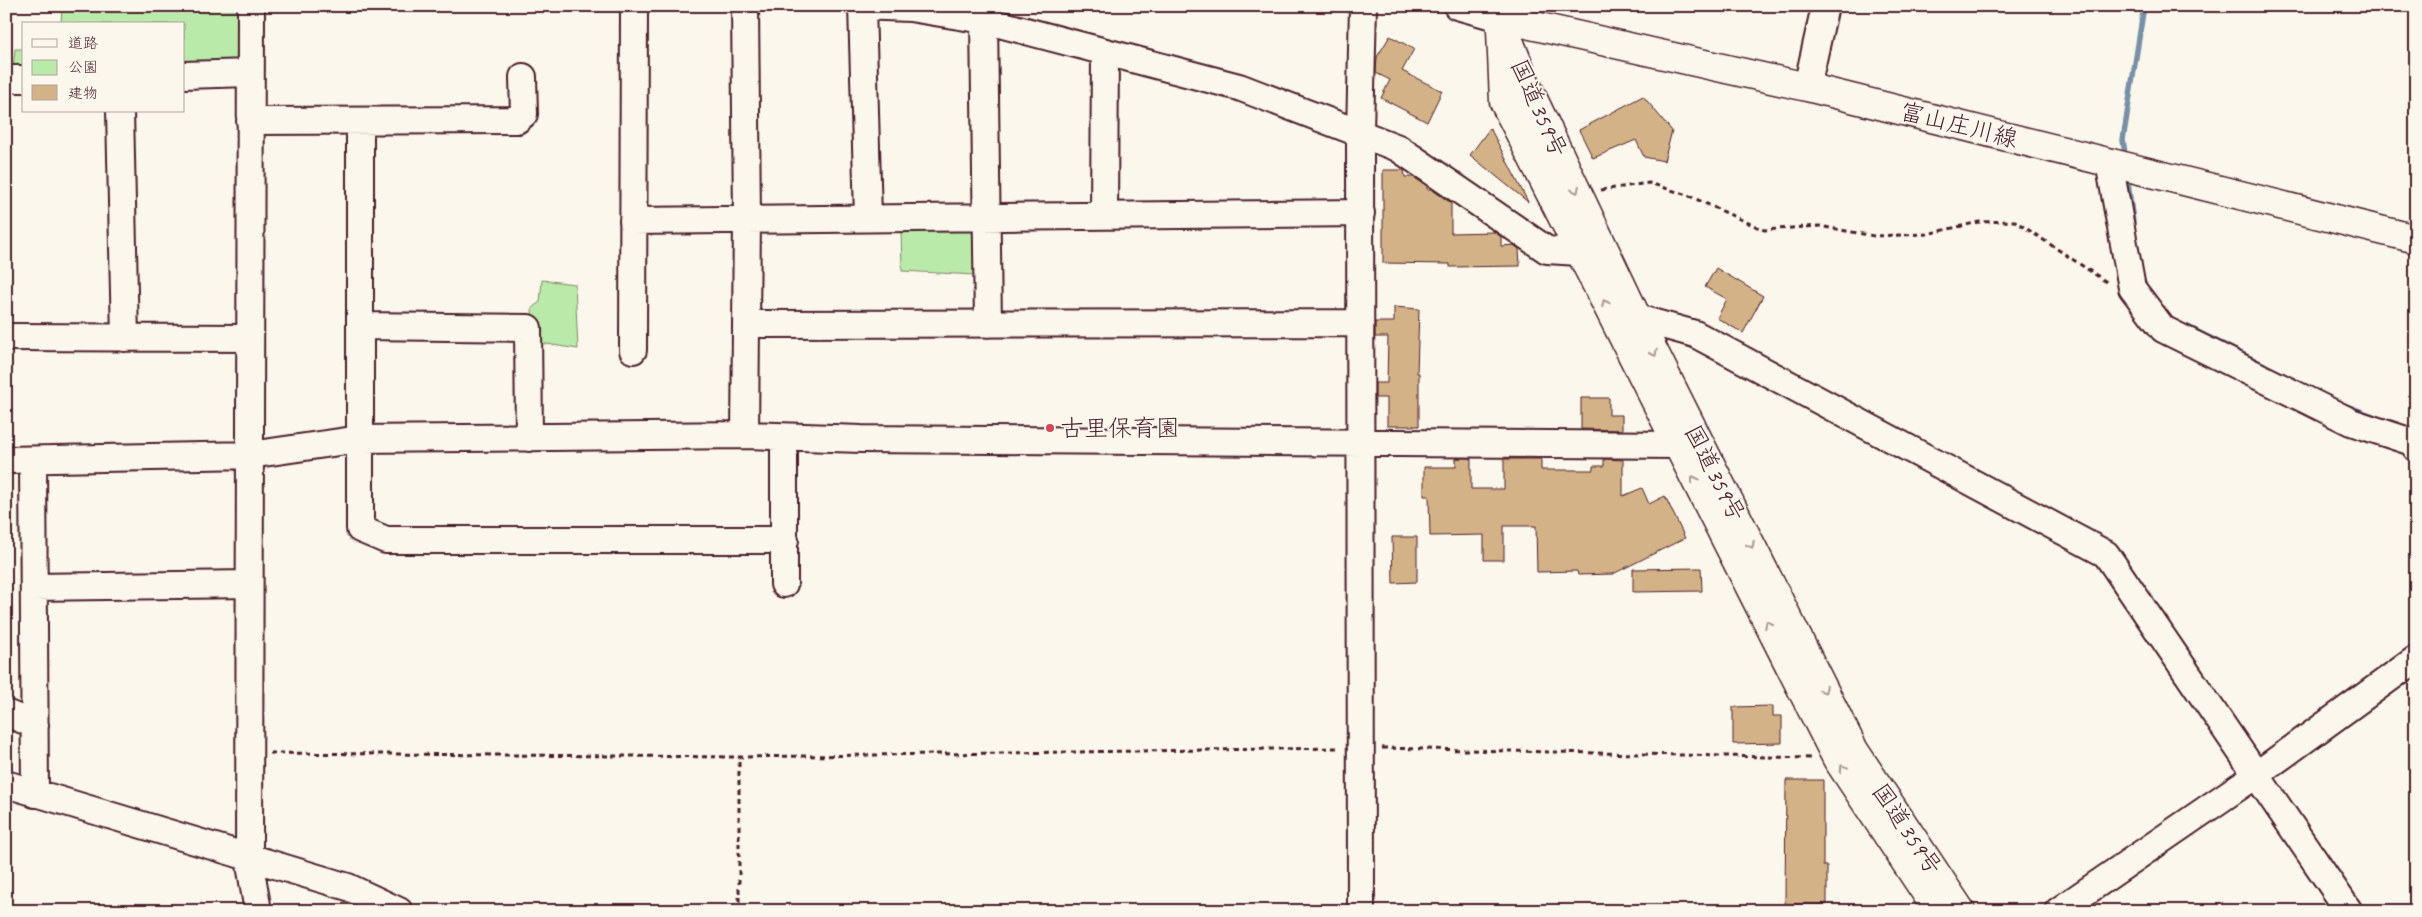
<svg xmlns="http://www.w3.org/2000/svg" width="2422" height="917" viewBox="0 0 2422 917" font-family="Caveat,'Klee One',sans-serif">
<style>
.green{fill:#baeaaa;stroke:#82846a}
.lines{fill:none;stroke-linecap:round;stroke-linejoin:round}
.stream{stroke:#7890a7;stroke-width:5.5}
.building{fill:#d4b287;stroke:#4a1f2b}
.minor-casing{stroke:#4a1f2b;stroke-width:30}
.major-casing{stroke:#4a1f2b;stroke-width:31}
.highway-casing{stroke:#4a1f2b;stroke-width:31}
.path{stroke:#4a1f2b;stroke-width:3;stroke-dasharray:5 4;stroke-linecap:butt}
.minor{stroke:#fbf7ec;stroke-width:26}
.major{stroke:#fbf7ec;stroke-width:28}
.highway{stroke:#fbf7ec;stroke-width:28}
.oneway{stroke:#ab9695}
.poi-dot{fill:#d1495b;stroke:#fbf7ec;stroke-width:2}
.labels{text-anchor:middle;dominant-baseline:central;stroke-width:4;stroke-linejoin:round;paint-order:stroke}
.street-label{font-size:24px;fill:#4a1f2b;stroke:#fbf7ec}
.poi-label{font-size:24px;fill:#4a1f2b;stroke:#fbf7ec;text-anchor:start}
</style>
<rect width="100%" height="100%" fill="#fbf7ec"/>
<filter id="ink" filterUnits="userSpaceOnUse"><feTurbulence type="fractalNoise" baseFrequency=".02" numOctaves="2"/><feDisplacementMap in="SourceGraphic" scale="10" xChannelSelector="R" yChannelSelector="G"/><feConvolveMatrix kernelMatrix="1 2 1 2 8 2 1 2 1" color-interpolation-filters="sRGB"/></filter>
<g filter="url(#ink)">
<path class="green" d="M62,6H242L241,66L184,67V24H61Z
M15,49H24V69L13,70Z
M901,228H975V275L902,271Z
M542,280L575,284L578,349L534,342L532,308L540,302Z"/>
<g class="lines">
<path class="stream" d="M2126,160L2123,140L2144,6
M2127,174L2133,222
M2188,327L2264,365
M2344,405L2373,416"/>
</g>
<path class="building" d="M1390,36L1414,49L1402,71L1442,91L1427,122L1381,98L1390,80L1376,73L1377,57Z
M1643,96L1672,131L1664,161L1644,157L1636,140L1593,158L1579,130Z
M1490,128L1528,202L1470,155Z
M1383,170H1404L1405,177H1413L1427,186V189H1431L1451,203V233L1495,232L1501,237V246L1514,245L1519,249L1520,266L1450,267V264L1383,263Z
M1716,268L1763,296L1743,333L1717,318L1727,299L1705,287Z
M1394,307L1419,309L1417,373H1419V426H1387V398H1375V383H1387L1388,337H1375V322H1394Z
M1581,398H1609V415H1622V430L1581,429Z
M1456,458H1471V489H1504V459H1541V470H1593V466H1604V459L1623,460V496L1642,488L1649,504L1665,496L1685,538L1613,574L1578,575L1577,571L1537,572L1536,526H1504V560H1484V535L1430,536L1429,496H1424V467H1456Z
M1392,537H1417V582L1393,583Z
M1701,568L1702,591L1633,592V569Z
M1773,706V716H1782V743L1733,744V707Z
M1786,780H1823V866H1827V904H1785Z"/>
<g class="lines">
<defs>
<path id="minor" d="M251,6L249,859L258,911
M859,6L910,8L984,20L1239,87L1398,148L1547,250L1579,252
M862,6L868,217
M1457,6L1500,18
M984,20L988,324
M184,75L250,73
M6,79H24
M1807,87L1825,6
M120,111L125,338
M250,121L517,120L524,114L523,77
M360,121V529L386,540H785
M2109,162L2132,288L2163,329L2351,422L2412,442L2416,448
M1104,215L1105,52
M633,221L1361,213
M1637,318L1695,334L2106,554L2349,911
M746,324L1360,323
M360,326L528,328L529,438
M6,337L250,338
M633,350L634,6
M745,435L747,219L745,6
M6,460L250,455L360,439L745,435L861,439L1677,445
M33,460L35,794
M784,584V437
M34,587L249,584
M6,713L35,725
M6,784L348,887L399,911
M1361,911L1360,132L1363,6
M2058,911L2256,775L2416,659"/>
<path id="major" d="M1500,18L1807,87L2416,239"/>
<path id="highway" d="M1500,6L1504,102L1837,759L1938,911
M1508,38L1526,84L1637,318L1854,750L1961,911"/>
</defs>
<use href="#minor" class="minor-casing"/>
<use href="#major" class="major-casing"/>
<use href="#highway" class="highway-casing"/>
<path class="path" d="M1601,190L1649,183L1687,195L1764,230L1819,226L1874,236L1927,234L1979,222L2015,221L2108,283
M1382,748L1811,758
M270,753L739,757L1339,748
M739,911V757"/>
<use href="#minor" class="minor"/>
<use href="#major" class="major"/>
<use href="#highway" class="highway"/>
</g>
<defs><path id="oneway-chevron" d="M-2-3.5L2.5 0L-2 3.5" fill="none" stroke-width="1.6" stroke-linecap="round" stroke-linejoin="round" transform="scale(1.25)"/></defs>
<g class="oneway">
<use href="#oneway-chevron" transform="translate(1576 190) rotate(65)"/>
<use href="#oneway-chevron" transform="translate(1605 303) rotate(-117)"/>
<use href="#oneway-chevron" transform="translate(1654 353) rotate(63)"/>
<use href="#oneway-chevron" transform="translate(1694 479) rotate(-117)"/>
<use href="#oneway-chevron" transform="translate(1751 545) rotate(63)"/>
<use href="#oneway-chevron" transform="translate(1768 624) rotate(-117)"/>
<use href="#oneway-chevron" transform="translate(1824 690) rotate(63)"/>
<use href="#oneway-chevron" transform="translate(1843 768) rotate(-124)"/>
</g>
</g>
<circle class="poi-dot" cx="1050" cy="428" r="5"/>
<g class="labels">
<g class="street-label">
<text transform="translate(1539 108) rotate(66)">国道359号</text>
<text transform="translate(1959 125) rotate(14)">富山庄川線</text>
<text transform="translate(1715 473) rotate(63)">国道359号</text>
<text transform="translate(1907 829) rotate(56)">国道359号</text>
</g>
<g class="poi-label">
<text x="1060" y="428">古里保育園</text>
</g>
</g>
<rect width="2422" height="917" fill="none" stroke="#fbf7ec" stroke-width="25"/>
<rect x="12" y="12" width="2397" height="892" fill="none" stroke="#4a1f2b" stroke-width="2" filter="url(#ink)"/>
<rect x="22" y="22" width="162" height="90" fill="#fbf7ec" stroke="#b4a19f"/>
<rect x="32" y="39" width="25" height="8" fill="#fbf7ec" stroke="#b4a19f"/>
<text x="68" y="48" font-size="15" fill="#4a1f2b">道路</text>
<rect x="32" y="60" width="25" height="15" fill="#baeaaa" stroke="#b4a19f"/>
<text x="68" y="72" font-size="15" fill="#4a1f2b">公園</text>
<rect x="32" y="85" width="25" height="15" fill="#d4b287" stroke="#b4a19f"/>
<text x="68" y="98" font-size="15" fill="#4a1f2b">建物</text>
</svg>
